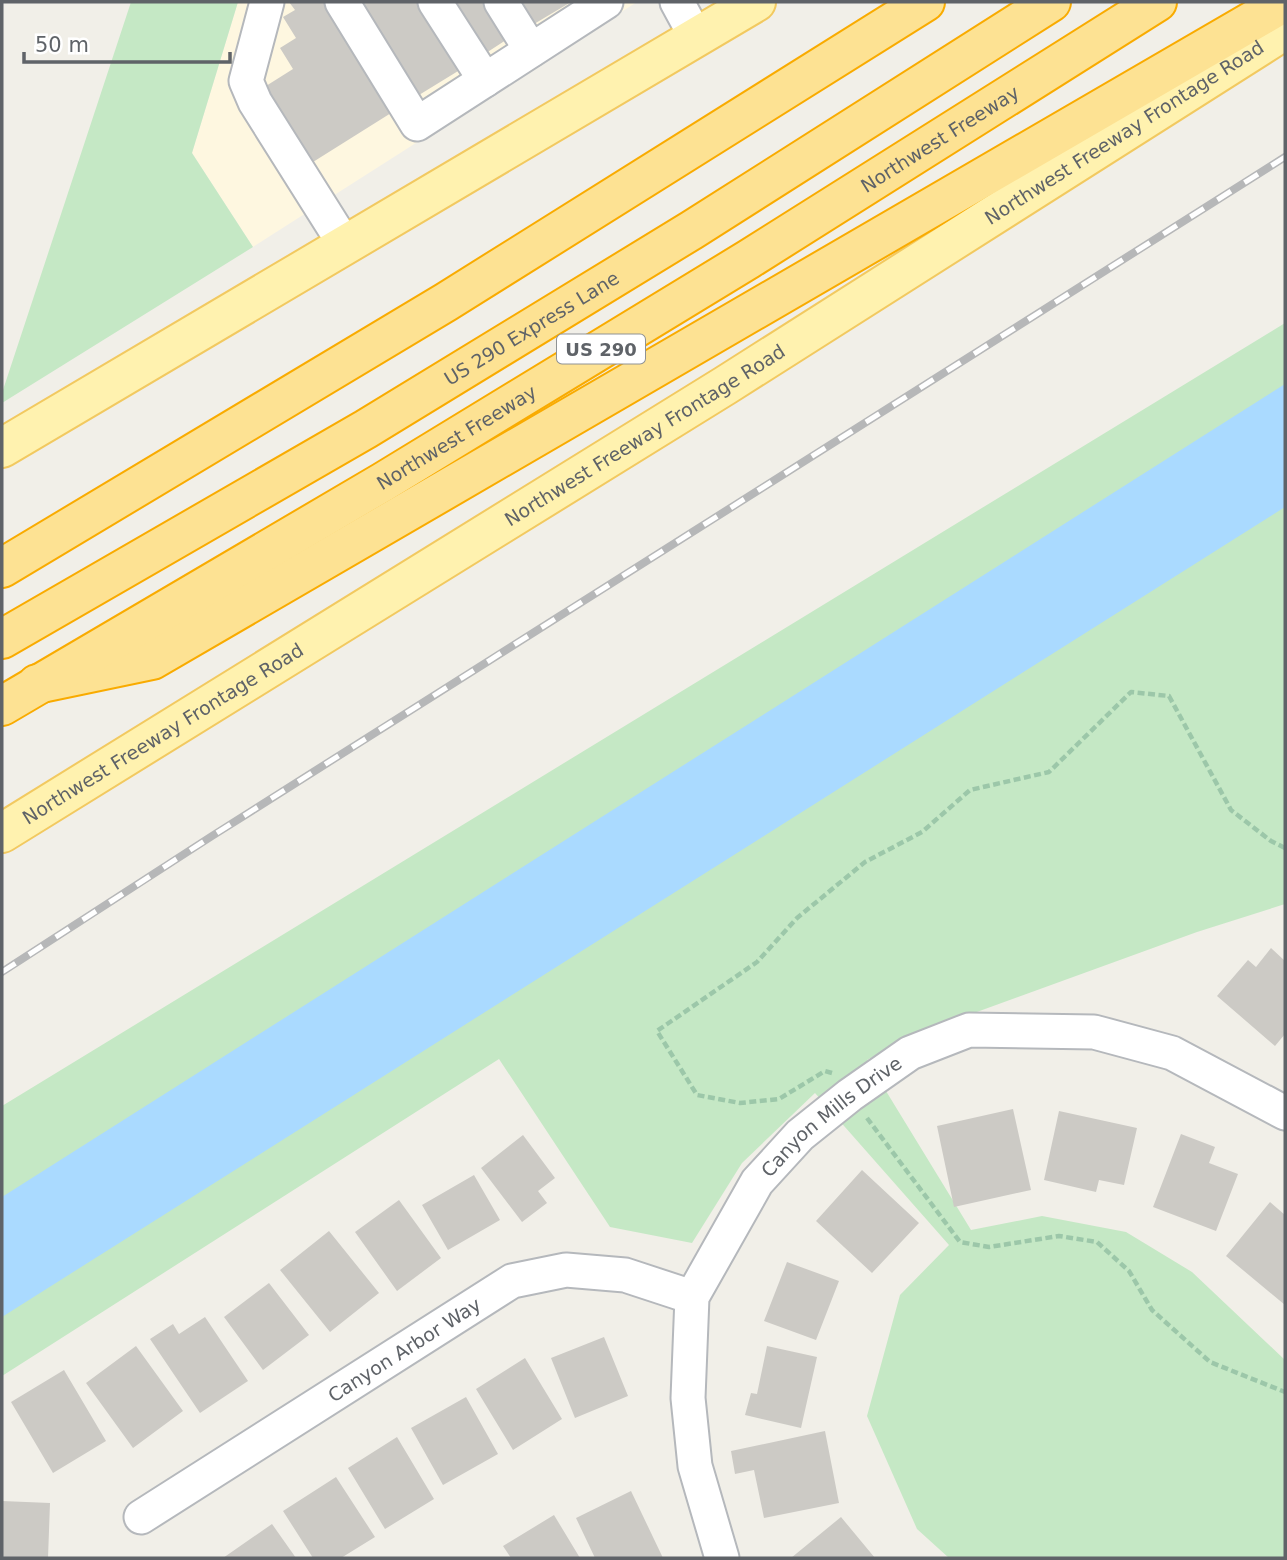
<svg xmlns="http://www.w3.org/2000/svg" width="1287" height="1560" viewBox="0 0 1287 1560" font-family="'DejaVu Sans',sans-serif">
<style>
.commercial{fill:#fef7e0}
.green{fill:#c5e8c5}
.water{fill:#aadaff}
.building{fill:#cccac5}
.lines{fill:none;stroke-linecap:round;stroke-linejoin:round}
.minor-casing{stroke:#b5b8bc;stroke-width:37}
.major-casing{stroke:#f2c960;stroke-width:42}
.highway-casing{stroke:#f9ab00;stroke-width:42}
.path{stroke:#9cc7a9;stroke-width:4.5;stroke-dasharray:7 3.5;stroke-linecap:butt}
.minor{stroke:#fff;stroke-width:33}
.major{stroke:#fff2af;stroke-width:38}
.highway{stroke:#fde293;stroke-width:38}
.rail-casing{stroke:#b6b7b8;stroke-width:8}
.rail{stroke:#fff;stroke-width:5;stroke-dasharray:16;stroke-linecap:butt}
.labels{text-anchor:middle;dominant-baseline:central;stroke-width:7;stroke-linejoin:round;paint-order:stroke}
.shield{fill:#fff;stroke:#8f9295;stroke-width:2}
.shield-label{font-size:18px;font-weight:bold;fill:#5f6368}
.street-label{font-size:19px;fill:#5f6368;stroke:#fff}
</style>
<rect width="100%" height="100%" fill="#f1efe8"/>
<path class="commercial" d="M238,2H637L253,247L192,153Z"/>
<path class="green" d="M131,2H238L192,153L253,247L2,403V393Z
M1285,323V904L1197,932L908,1037L867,1060L971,1230L1042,1216L1126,1232L1192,1272L1285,1360V1558H949L917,1529L867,1416L900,1295L949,1245L815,1093L742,1163L692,1243L610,1227L499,1059L2,1376V1106Z"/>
<path class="water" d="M1285,384V507L2,1317V1197Z"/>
<path class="building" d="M289,2H333L399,108L313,162L266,86L293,69L280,48L296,38L283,17L295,10Z
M362,2H422L463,68L419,95Z
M450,2H482L506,40L483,55Z
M514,2H571L529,27Z
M1271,948L1285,961V1034L1275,1046L1217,996L1248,960L1256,967Z
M1013,1109L1031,1190L954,1207L937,1126Z
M1059,1111L1137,1128L1124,1185L1099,1180L1096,1192L1044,1180Z
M1181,1134L1215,1147L1209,1163L1238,1174L1216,1231L1153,1207Z
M523,1135L555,1178L538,1191L547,1203L522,1222L481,1168Z
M862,1170L919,1223L872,1273L816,1221Z
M474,1175L500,1220L448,1250L422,1205Z
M399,1200L441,1258L397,1291L355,1232Z
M1270,1202L1285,1215V1305L1226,1256Z
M329,1231L379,1293L330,1332L280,1270Z
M787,1262L839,1281L816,1340L764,1321Z
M269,1283L309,1335L263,1370L224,1317Z
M205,1317L248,1381L200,1413L150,1339L173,1324L179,1334Z
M604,1337L628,1396L575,1418L551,1358Z
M136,1346L183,1411L133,1448L86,1383Z
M767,1346L817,1357L801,1428L745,1415L751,1393L757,1394Z
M525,1358L562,1419L513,1450L476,1389Z
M64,1370L106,1441L53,1473L11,1402Z
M466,1397L498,1454L443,1485L411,1428Z
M825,1431L839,1503L764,1518L754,1470L735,1474L731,1451Z
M397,1437L434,1499L385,1529L348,1468Z
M336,1477L375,1537L341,1558H313L283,1511Z
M631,1491L663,1558H595L576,1518Z
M2,1501L50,1503L48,1558H2Z
M554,1515L580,1558H511L503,1546Z
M841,1517L875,1558H791Z
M272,1524L296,1558H223Z"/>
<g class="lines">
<defs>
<g id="minor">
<path d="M267,2L246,81L255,102L345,245"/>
<path d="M342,2L417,124L606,2"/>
<path d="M435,2L485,80"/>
<path d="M501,2L531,50"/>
<path d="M677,2L696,37"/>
<path id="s1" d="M141,1517L512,1281L566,1270L625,1275L692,1297"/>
<path id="s2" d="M722,1558L695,1466L688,1398L692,1297L757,1182L800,1135L850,1095L910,1053L969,1030L1094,1032L1172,1053L1285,1113"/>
</g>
<g id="major">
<path d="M2,448L756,2"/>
<path id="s3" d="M2,833L726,385L1285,30"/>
</g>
<g id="highway">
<path d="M2,568L446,302L925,2"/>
<path id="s4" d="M2,639L366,429L692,230L1051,2"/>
<path d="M37,684L152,660L1285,2"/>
<path id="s5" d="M2,706L383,482L749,259L1157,2"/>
</g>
</defs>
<use href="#minor" class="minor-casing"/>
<use href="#major" class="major-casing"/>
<use href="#highway" class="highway-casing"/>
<path class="path" d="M832,1073L825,1071L779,1099L740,1103L697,1095L657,1031L757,962L797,918L865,862L922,832L970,790L1049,772L1131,692L1169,696L1231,810L1271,841L1285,848
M867,1118L960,1242L989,1247L1059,1236L1097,1242L1129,1271L1152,1310L1210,1362L1285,1392"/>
<use href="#minor" class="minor"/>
<use href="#major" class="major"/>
<use href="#highway" class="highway"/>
<defs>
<path id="rail" d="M2,972L212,836L1285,157"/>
</defs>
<use href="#rail" class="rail-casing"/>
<use href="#rail" class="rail"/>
</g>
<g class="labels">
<rect class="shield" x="557" y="334.5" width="88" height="29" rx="5"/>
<g class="shield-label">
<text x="601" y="349">US 290</text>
</g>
<g class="street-label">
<text stroke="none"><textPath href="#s3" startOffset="1323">Northwest Freeway Frontage Road</textPath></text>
<text stroke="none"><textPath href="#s5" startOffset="1096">Northwest Freeway</textPath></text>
<text stroke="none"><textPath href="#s4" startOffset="614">US 290 Express Lane</textPath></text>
<text stroke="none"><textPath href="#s3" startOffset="756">Northwest Freeway Frontage Road</textPath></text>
<text stroke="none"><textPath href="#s5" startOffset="528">Northwest Freeway</textPath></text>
<text stroke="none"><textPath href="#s3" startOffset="189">Northwest Freeway Frontage Road</textPath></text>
<text stroke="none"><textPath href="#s2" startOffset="497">Canyon Mills Drive</textPath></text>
<text stroke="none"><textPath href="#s1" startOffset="312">Canyon Arbor Way</textPath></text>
</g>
</g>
<rect width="1287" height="1560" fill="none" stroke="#5f6368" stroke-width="7"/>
<path d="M24 52v10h206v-10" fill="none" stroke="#5f6368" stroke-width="3.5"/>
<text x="35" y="52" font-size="21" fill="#5f6368" stroke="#ffffff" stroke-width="5" paint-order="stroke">50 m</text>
</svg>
